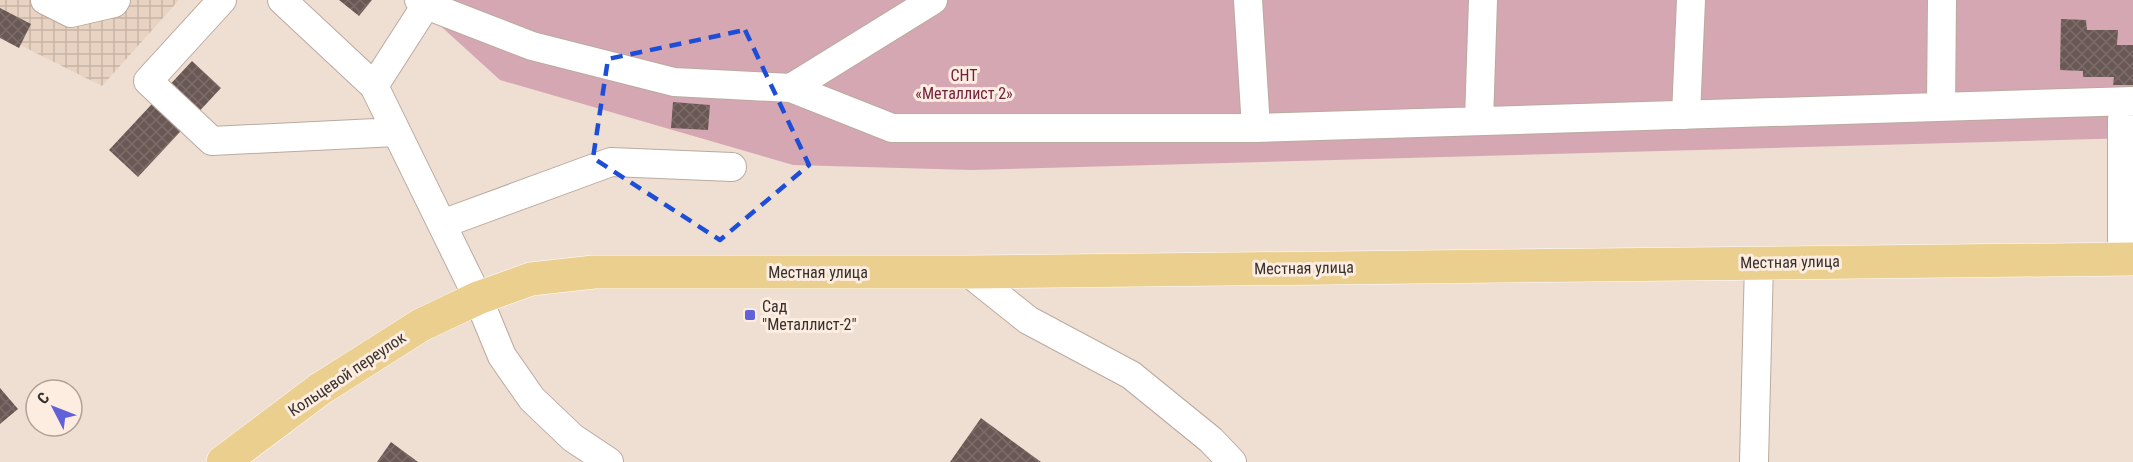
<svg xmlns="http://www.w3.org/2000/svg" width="2133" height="462" viewBox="0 0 2133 462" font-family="'Roboto Condensed',sans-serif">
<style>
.industrial{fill:url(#industrial-grid)}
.green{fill:#d5a7b2}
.building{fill:url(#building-cross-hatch)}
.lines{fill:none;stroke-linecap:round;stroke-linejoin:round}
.minor-casing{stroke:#baaa9f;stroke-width:30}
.major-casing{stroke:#fff;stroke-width:34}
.minor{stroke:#fff;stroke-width:28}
.major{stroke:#eacf8f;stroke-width:33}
.marked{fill:none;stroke:#1d4ed8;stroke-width:4.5;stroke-dasharray:12 8;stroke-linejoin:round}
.poi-dot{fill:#6161da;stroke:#fdece0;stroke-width:2}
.labels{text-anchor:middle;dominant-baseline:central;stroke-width:6;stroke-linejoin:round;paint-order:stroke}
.park-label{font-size:16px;fill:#71213e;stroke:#fdece0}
.street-label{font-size:16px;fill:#36302b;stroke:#fdece0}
.poi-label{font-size:16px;fill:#36302b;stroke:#fdece0;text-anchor:start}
</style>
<defs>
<pattern id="industrial-grid" width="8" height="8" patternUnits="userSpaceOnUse" patternTransform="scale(1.5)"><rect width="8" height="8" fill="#e8d2c1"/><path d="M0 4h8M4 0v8" fill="none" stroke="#c8b5a6"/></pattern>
<pattern id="building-cross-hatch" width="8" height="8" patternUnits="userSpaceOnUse" patternTransform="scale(1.5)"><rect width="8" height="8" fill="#6a5855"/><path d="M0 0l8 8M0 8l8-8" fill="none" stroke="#7c6d6a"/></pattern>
</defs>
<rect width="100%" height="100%" fill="#efdfd3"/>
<path class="industrial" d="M0,0H179L102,86L0,35Z"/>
<path class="green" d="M412,0H2133V138L972,170L793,165L500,80Z"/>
<path class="building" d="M339,0H372L359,16Z
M0,8L31,24L19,48L0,38Z
M2061,19L2086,20L2087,30H2118L2117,45H2133V85H2113L2114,77H2083V71L2060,70Z
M192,61L221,88L138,177L109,150Z
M673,102L710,105L708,130L671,128Z
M0,388L18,409L0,424Z
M981,418L1041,462H950Z
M391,442L418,462H377Z"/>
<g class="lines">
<defs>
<path id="minor" d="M45,0L71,13L114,3L116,0
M222,0L148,81L212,141L396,132
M282,0L374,86
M419,0L426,5L532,46L674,82L791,88L933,0
M1248,0L1256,128
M426,5L374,86L478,298L502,356L532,399L573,438L609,462
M791,88L892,128H1256L2133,101
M1941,107L1942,0
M1686,115L1691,0
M1479,121L1483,0
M442,224L611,162L732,167
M2122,259V120
M968,272L1028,320L1131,375L1211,440L1232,462
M1754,462L1759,262"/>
<path id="major" d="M223,462L320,389L421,325L478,298L531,279L594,272H968L2133,259"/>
</defs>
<use href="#minor" class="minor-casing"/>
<use href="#major" class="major-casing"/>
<use href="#minor" class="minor"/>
<use href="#major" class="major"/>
</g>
<path class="marked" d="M745,30L809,165L720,240L593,158L608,59Z"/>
<rect class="poi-dot" x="744" y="309" width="12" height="12" rx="3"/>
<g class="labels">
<g class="park-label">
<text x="964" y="75">СНТ<tspan x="964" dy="18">«Металлист 2»</tspan></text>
</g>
<g class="street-label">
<text transform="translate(1790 262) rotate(-1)">Местная улица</text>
<text transform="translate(1304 268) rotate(-1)">Местная улица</text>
<text x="818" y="272">Местная улица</text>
<text transform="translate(347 374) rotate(-34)">Кольцевой переулок</text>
</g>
<g class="poi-label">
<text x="762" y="306">Сад<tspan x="762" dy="18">"Металлист-2"</tspan></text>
</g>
</g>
<g transform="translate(54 408) rotate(312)"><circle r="28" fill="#fdece0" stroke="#ada198" stroke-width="1.5"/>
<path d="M0-4.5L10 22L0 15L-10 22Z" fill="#6161da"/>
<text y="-9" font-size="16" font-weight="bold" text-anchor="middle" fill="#36302b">С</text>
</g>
</svg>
